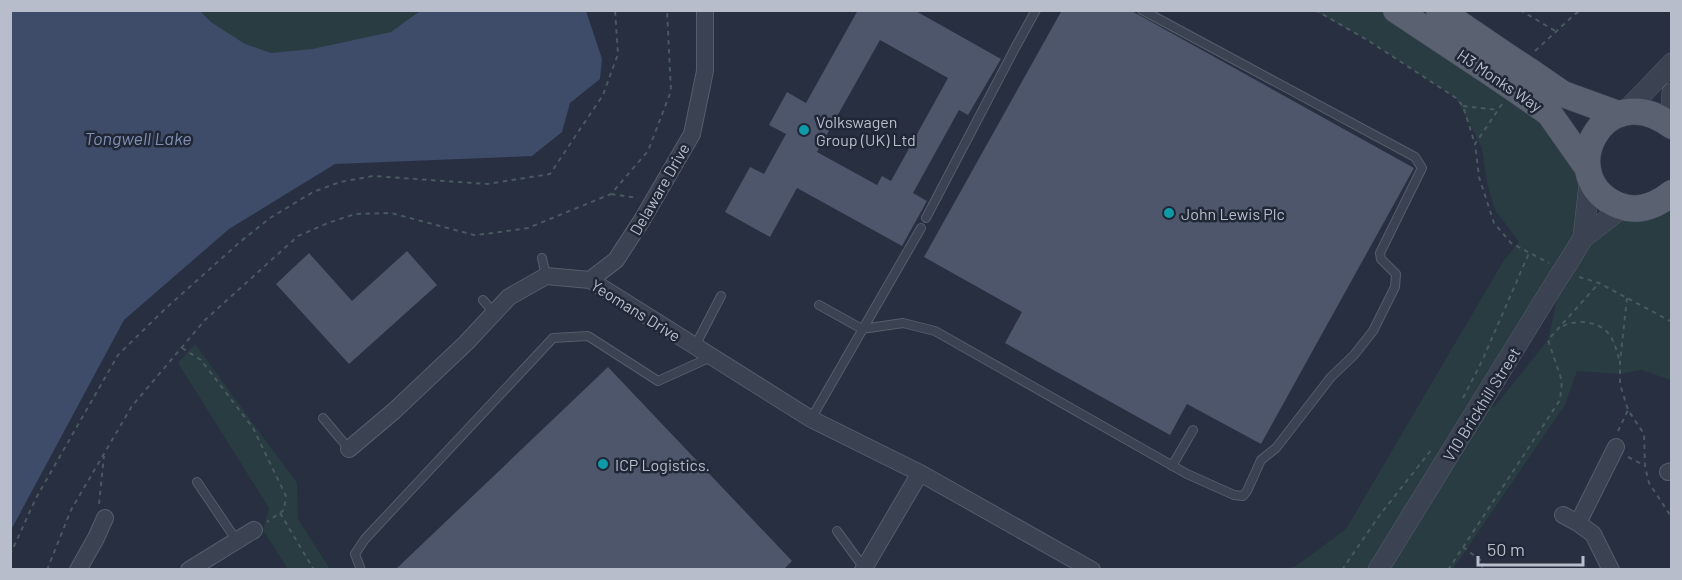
<svg xmlns="http://www.w3.org/2000/svg" width="1682" height="580" viewBox="0 0 1682 580" font-family="Barlow,sans-serif">
<style>
.green{fill:#293c42;fill-rule:evenodd}
.water{fill:#3e4b69}
.building{fill:#4d566a;fill-rule:evenodd}
.lines{fill:none;stroke-linecap:round;stroke-linejoin:round}
.service-casing{stroke:#565d6b;stroke-width:10}
.minor-casing{stroke:#565d6b;stroke-width:18}
.tertiary-casing{stroke:#565d6b;stroke-width:21}
.primary-casing{stroke:#454b5a;stroke-width:27}
.path{stroke:#48595f;stroke-width:2;stroke-dasharray:4.5 4.5;stroke-linecap:butt}
.service{stroke:#3b4251;stroke-width:8}
.minor{stroke:#3b4251;stroke-width:16}
.tertiary{stroke:#3b4251;stroke-width:20}
.primary{stroke:#5a6171;stroke-width:26}
.tertiary-bridge-casing{stroke:#565d6b;stroke-width:21;stroke-linecap:butt}
.primary-bridge-casing{stroke:#454b5a;stroke-width:27;stroke-linecap:butt}
.tertiary-bridge{stroke:#3b4251;stroke-width:20}
.primary-bridge{stroke:#5a6171;stroke-width:26}
.culture-dot{fill:#0f9aa8;stroke:#202736;stroke-width:2}
.labels{text-anchor:middle;dominant-baseline:central;stroke-width:5;stroke-linejoin:round;paint-order:stroke}
.street-label{font-size:16px;fill:#b8bdcb;stroke:#202736}
.poi-label{font-size:16px;fill:#b8bdcb;stroke:#202736;text-anchor:start}
.water-label{font-size:18px;font-style:italic;fill:#818fb2;stroke:#202736}
</style>
<rect width="100%" height="100%" fill="#272f41"/>
<path class="green" d="M200,11H420C411,17 401,28 390,32C370,41 292,55 271,53C245,49 217,29 200,11Z
M1315,11H1396L1497,77L1587,167L1584,237L1599,226L1658,204L1671,210V380L1641,370L1619,374L1577,371L1565,405L1453,569L1281,570L1296,566L1346,529L1504,260L1519,242L1495,210L1487,183L1482,148L1456,98L1369,41ZM1563,273L1548,340L1495,406L1474,416Z
M195,344L297,483L298,519L330,569H288L263,530L269,508L178,363Z"/>
<path class="water" d="M11,10L200,11L211,22L245,44L271,53L312,49L391,32L420,11H586L602,59L600,79L570,103L562,132L532,156L335,164L229,229L124,320L11,530Z"/>
<path class="building" d="M858,10H914L1001,59L968,115L959,110L913,193L927,201L902,246L797,188L770,237L725,212L750,167L764,174L786,134L769,125L787,92L806,103ZM880,40L948,78L891,181L882,176L877,185L817,152Z
M1062,10H1130L1414,168L1261,444L1187,404L1170,435L1005,343L1022,312L924,257Z
M407,251L437,285L349,364L276,284L309,253L352,301Z
M608,367L792,561L783,570H395Z"/>
<g class="lines">
<defs>
<path id="service" d="M926,218L1015,48L1036,10
M542,258L546,276
M483,300L494,313
M819,305L862,329L903,323L935,331L1187,474L1234,495L1243,496L1247,491L1261,460L1276,448L1331,377L1354,355L1373,331L1395,287L1396,274L1381,259L1380,253L1422,168L1415,157L1142,10
M695,346L721,296
M323,418L349,449
M811,419L921,228
M1172,466L1193,430
M197,482L237,541
M837,531L864,568
M361,570L355,554L365,539L553,338L588,336L658,381L711,357"/>
<path id="minor" d="M590,280L616,260L642,220L692,134L705,71V10
M349,449L394,411L466,343L509,297L546,276L590,280L811,419L920,473L1092,570
M1668,472L1672,471
M1563,515L1578,523
M78,570L96,538L105,518
M189,570L254,530
M863,570L920,473
M1611,570L1593,534L1578,523L1616,447"/>
<path id="tertiary" d="M1625,112L1672,63
M1671,126L1672,93
M1583,238L1590,177
M1569,261L1583,238L1623,207
M1378,570L1558,278"/>
<path id="primary" d="M1396,10L1497,77
M1439,10L1511,59
M1531,72L1563,94L1618,114
M1516,90L1549,113L1587,167
M1672,126C1602,73 1551,180 1620,206C1639,213 1657,205 1672,193"/>
</defs>
<use href="#service" class="service-casing"/>
<use href="#minor" class="minor-casing"/>
<use href="#tertiary" class="tertiary-casing"/>
<use href="#primary" class="primary-casing"/>
<path class="path" d="M1315,10L1369,41L1456,98L1463,106L1475,144
M1520,10L1557,32
M1535,51L1575,14L1583,10
M1502,104L1475,144L1479,177L1494,223L1511,243L1549,263
M1463,106L1498,110
M611,194L638,198
M1579,277L1599,283L1672,322
M1627,298L1620,362V384L1628,410L1644,434L1645,466L1649,483L1672,518
M1563,326C1580,318 1605,322 1613,341C1616,347 1617,353 1619,359
M182,348L201,360L253,428L286,496L284,510L267,522
M1463,398L1482,361L1529,253
M1618,431L1628,410
M1628,457L1644,465
M99,504L104,456
M280,513L314,570
M1463,547L1484,563L1480,570
M10,555L36,498L118,355L165,309L240,242L270,218L313,192L340,182L373,176L487,184L550,174L603,95L618,54L615,10
M47,570L71,510L132,406L205,320L298,236L328,223L355,214L391,213L474,235L493,233L528,228L611,194L648,151L671,91L667,10
M1342,570L1379,516L1432,449
M1448,570L1560,400L1562,381L1548,340L1599,283"/>
<use href="#service" class="service"/>
<use href="#minor" class="minor"/>
<use href="#tertiary" class="tertiary"/>
<use href="#primary" class="primary"/>
<defs>
<path id="tertiary-bridge" d="M1558,278L1569,261"/>
<path id="primary-bridge" d="M1511,59L1531,72
M1497,77L1516,90"/>
</defs>
<use href="#tertiary-bridge" class="tertiary-bridge-casing"/>
<use href="#primary-bridge" class="primary-bridge-casing"/>
<use href="#tertiary-bridge" class="tertiary-bridge"/>
<use href="#primary-bridge" class="primary-bridge"/>
</g>
<g class="culture-dot">
<circle cx="804" cy="130" r="6"/>
<circle cx="1169" cy="213" r="6"/>
<circle cx="603" cy="464" r="6"/>
</g>
<g class="labels">
<g class="street-label">
<text transform="translate(1500 80) rotate(34)">H3 Monks Way</text>
<text transform="translate(659 189) rotate(-60)">Delaware Drive</text>
<text transform="translate(636 310) rotate(32)">Yeomans Drive</text>
<text transform="translate(1481 404) rotate(-58)">V10 Brickhill Street</text>
</g>
<g class="poi-label">
<text x="816" y="121">Volkswagen<tspan x="816" dy="18">Group (UK) Ltd</tspan></text>
<text x="1181" y="213">John Lewis Plc</text>
<text x="615" y="464">ICP Logistics.</text>
</g>
<g class="water-label">
<text x="138" y="138">Tongwell Lake</text>
</g>
</g>
<rect width="1682" height="580" fill="none" stroke="#b8bdcb" stroke-width="24"/>
<path d="M1478 556v9h105v-9" fill="none" stroke="#b8bdcb" stroke-width="3"/>
<text x="1487" y="556" font-size="18" fill="#b8bdcb" stroke="#202736" stroke-width="4.5" paint-order="stroke">50 m</text>
</svg>
